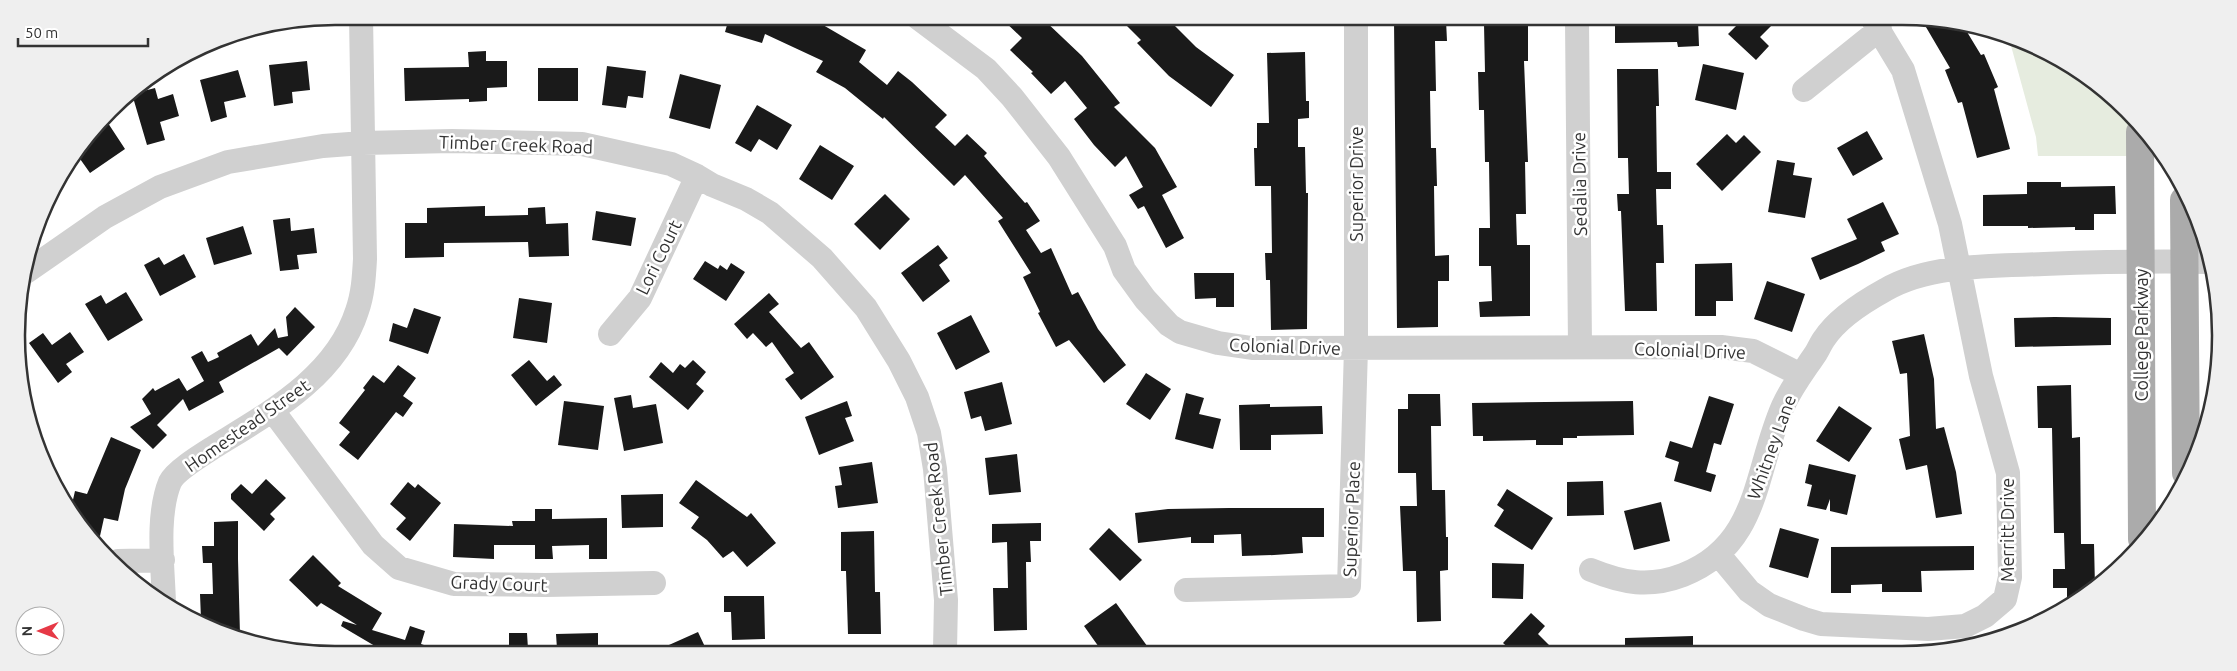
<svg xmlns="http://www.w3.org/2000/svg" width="2237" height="671" viewBox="0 0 2237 671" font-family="Ubuntu,sans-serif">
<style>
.green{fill:#e6ecdf}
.building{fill:#1a1a1a}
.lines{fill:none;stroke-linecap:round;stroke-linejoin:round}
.minor{stroke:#d0d0d0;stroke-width:24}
.major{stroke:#ababab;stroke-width:28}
.labels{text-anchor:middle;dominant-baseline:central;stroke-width:5;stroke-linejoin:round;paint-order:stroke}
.street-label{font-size:18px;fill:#333;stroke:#fff}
.rim{fill:none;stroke:#333;stroke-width:2.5}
</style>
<rect width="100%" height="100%" fill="#fff"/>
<path class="green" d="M2010,42L2079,70L2128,120V156H2038L2036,137Z"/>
<path class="building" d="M729,18H811L866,50L859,62L887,85L898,71L912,82L947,115L935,127L955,146L967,134L987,153L984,156L1025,203L1027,202L1040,221L1026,230L1041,253L1051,248L1072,295L1078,292L1098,329L1126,365L1104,383L1069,340L1056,347L1038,313L1040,312L1023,277L1031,273L998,221L1003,218L965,175L954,186L884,117L883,119L845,88L816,72L823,61L765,34L762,43L725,32Z
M1002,19H1043L1082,56L1120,103L1114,107L1155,148L1177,187L1162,195L1184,238L1166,248L1144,206L1138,209L1129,195L1143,187L1126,156L1115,167L1094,145L1074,119L1087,108L1065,81L1051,94L1031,73L1033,72L1010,50L1022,38Z
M1120,19H1168L1196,47L1234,75L1211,107L1169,76L1137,43L1141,40Z
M1394,20H1446L1447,41H1435L1436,91H1430L1431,148H1436L1437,186H1434L1435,256L1449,255V281H1438V327L1397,328Z
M1615,21H1698L1699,46L1678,47L1677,42L1615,43Z
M1740,22H1775L1760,37L1769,46L1756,60L1728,34Z
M1923,22H1961L1981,55L1984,54L1998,87L1994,89L2010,149L1977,158L1962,102L1958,103L1945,70L1950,68Z
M1528,23V61H1524L1528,162H1525L1526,214H1516L1517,245H1530V316L1480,317L1479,302L1492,301L1491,266H1479V228H1490L1489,162H1485L1484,110H1479L1478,72H1485L1484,24Z
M486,51V61H507V87L487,88V101L469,102V99L405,101L404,68L469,67L468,52Z
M1305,52L1306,101H1309V118L1298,119V147H1305L1306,193H1308L1307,329L1271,330L1270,280H1266L1265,253H1272L1271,186H1255L1254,148H1257V123H1269L1267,53Z
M307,61L310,90L292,92L293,103L274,106L269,65Z
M1703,64L1744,73L1736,110L1695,100Z
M607,66L646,71L643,98L628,96L626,108L602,105Z
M538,68H578V101H538Z
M1617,69H1658L1659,106H1656L1657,172H1671V189H1656L1657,225H1663L1664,263H1656L1657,311H1625L1621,211H1618L1617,194H1629L1628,158H1618Z
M238,70L246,97L224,102L227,117L211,122L200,80Z
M680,74L721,85L710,129L669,118Z
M155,88L158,99L173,94L179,116L160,122L165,140L147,145L132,94Z
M757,105L792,125L777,150L759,139L751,152L735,143Z
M106,120L125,149L90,173L78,156Z
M1867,131L1883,159L1853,176L1837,148Z
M1727,134L1736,143L1744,135L1761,152L1722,191L1696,164Z
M820,145L854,166L832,200L799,179Z
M1777,160L1795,163L1793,175L1812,178L1805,218L1768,212Z
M2027,182H2061V187L2115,186L2116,214H2094V230H2075V227L2028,228V226H1983V195L2027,194Z
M885,194L910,219L880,250L854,224Z
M1883,202L1899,234L1881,242L1885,251L1858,264L1820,280L1811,258L1857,239L1847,219Z
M485,206V216L528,215V208L545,207L546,224L568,223L569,256L529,257L528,242L444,243V257L405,258V223H427V208Z
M596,211L636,218L631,246L592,240Z
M290,218L291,231L314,228L317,253L297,255L299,269L280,271L273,220Z
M243,226L252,254L214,265L206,238Z
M938,245L948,258L939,265L950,281L923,302L901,273Z
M184,254L196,277L160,296L144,265L159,257L164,265Z
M705,261L718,269L720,265L727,270L731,263L745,272L726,301L693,279Z
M1732,263L1733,301H1716V316H1695V264Z
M1194,273H1234V307H1216V298L1195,299Z
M1767,281L1805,294L1792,332L1754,319Z
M126,292L143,320L108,341L85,304L101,295L106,304Z
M769,293L779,304L769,312L801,348L809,342L834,377L801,400L785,379L794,373L772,342L766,347L753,333L747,339L734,324Z
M519,298L552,303L547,343L513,338Z
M295,307L315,327L287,356L279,348L219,382L224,392L189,411L183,399L157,425L167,435L153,449L130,427L151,414L142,399L153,388L155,391L179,378L187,391L204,381L191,357L202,351L208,362L219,357L217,353L251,334L258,346L275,328L278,338L288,336L286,317Z
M414,308L441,317L428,354L389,341L393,323L407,328Z
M971,315L990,352L956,370L937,333Z
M2055,317L2111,318V345L2015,347L2014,318Z
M70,332L84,352L66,364L72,372L58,383L29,343L43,333L52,345Z
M1924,334L1934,379L1936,429L1944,427L1956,472L1962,514L1936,518L1927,465L1906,470L1899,439L1910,436L1907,373L1900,374L1892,341Z
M529,360L547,381L554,375L562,385L536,406L511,375Z
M693,360L706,372L696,384L704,391L688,410L649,377L661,362L673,373L680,364L685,368Z
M398,365L416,378L403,396L413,403L403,417L396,412L358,460L339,445L350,432L339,423L365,390L363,388L373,375L384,383Z
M1146,373L1171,389L1150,420L1126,404Z
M1002,382L1012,424L985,431L981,416L971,419L964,392Z
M2071,385L2072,438L2080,437L2081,544H2094L2095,587L2067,606V588H2053V569H2065L2064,533H2054L2052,428H2038L2037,386Z
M1186,393L1204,398L1199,414L1221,419L1213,449L1175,439Z
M1408,394H1440L1441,426H1431L1432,490H1445L1446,537H1448V570L1440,571L1441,621L1417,622L1416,571H1403L1400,506H1417L1416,473H1398V409H1408Z
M631,395L633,408L656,404L663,443L624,451L614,398Z
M1709,396L1734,404L1721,445L1714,443L1706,472L1716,475L1711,492L1674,481L1679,462L1665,457L1670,441L1692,448Z
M564,401L604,406L598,450L558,445Z
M847,401L852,416L845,418L854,441L819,455L805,417Z
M1633,401L1634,435L1577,436V438H1563V445H1536V440L1483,441V436H1473L1472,403Z
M1270,404V407L1322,406L1323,434L1271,435V450H1240L1239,405Z
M1839,406L1872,428L1849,462L1816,441Z
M111,437L141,450L125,489L118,521L104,518L100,536L91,534L70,513L75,491L87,494Z
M1017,454L1021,492L989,495L985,458Z
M872,462L878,503L838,508L835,486L842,485L839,467Z
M1809,464L1856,475L1847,515L1830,511V499L1826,510L1807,506L1812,485L1805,483Z
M266,479L286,498L270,514L275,519L264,531L231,499V494L241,484L252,494Z
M696,480L747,517L751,513L776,543L747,567L733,551L723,558L707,540L691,528L699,517L679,503Z
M1603,481L1604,515L1567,516V482Z
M408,482L415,488L418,484L441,503L410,541L396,529L406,518L390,504Z
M1507,489L1553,518L1532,550L1494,526L1504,510L1497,505Z
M663,494V527L622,528L621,495Z
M1661,502L1670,541L1634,550L1624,511Z
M1229,508H1324V537H1302L1303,553L1274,555L1242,556L1241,534L1214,535V543H1191V537L1138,543L1135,513L1168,509Z
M535,509H552V519L607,518V559H589V545L552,546L553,559H535V545H494V559L453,557L454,524L513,526L512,521H535Z
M238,521V559L240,635L201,619L200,594H213L212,563H203L202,546H214V522Z
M1041,523V541H1030L1031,562H1026L1027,630L994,631L993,588H1008L1007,542L992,543V524Z
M1109,528L1142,560L1120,581L1089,549Z
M1780,528L1819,539L1808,578L1769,567Z
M874,531L875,592H880L881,634H848L846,571H841V532Z
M1974,546V570L1921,571L1922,592H1882V584L1851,585V593H1831V547Z
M313,555L341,583L338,586L382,613L372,630L405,640L410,626L425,631L421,644L424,645L423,649H380L341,626L343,621L357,625L321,603L317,607L289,580Z
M1492,563L1524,564L1523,599L1492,598Z
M724,596H764L765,639L732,640L731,612H724Z
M1116,603L1150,650H1101L1084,626Z
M1531,613L1545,626L1538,634L1555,651H1512L1503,643Z
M698,632L706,649H660Z
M509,633H527L528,649H509Z
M598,633V649H557L556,634Z
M1693,636V652L1625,651V638Z"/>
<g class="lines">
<path class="minor" d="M918,18L986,69L1012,97L1059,157L1115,246L1124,270L1145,299L1169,325L1180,332L1218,343L1252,348L1721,347L1753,351L1799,374
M1577,21L1580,347
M1804,90L1880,29
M26,272L105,217L160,187L228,162L323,146L363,143L452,141L582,144L671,164L697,176L712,185L746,199L770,213L822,258L866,308L899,361L917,397L929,433L935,469L946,600L945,650
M610,334L640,298L697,176
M273,411L373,545L399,568L454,584L545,585L654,583
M1719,555L1749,591L1769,605L1804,619L1821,624L1928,629L1965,626L1985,616L2005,599L2010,577L2008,473L1981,376L1950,224L1903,70L1874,22
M118,561L163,560
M1591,570C1623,583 1649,588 1683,575C1760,545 1754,472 1783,406C1792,386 1804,371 1816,353C1819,348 1821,343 1824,339C1837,319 1865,301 1885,290C1929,264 1994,266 2044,264C2099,262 2154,261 2210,262
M1186,590L1349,586L1356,348V20
M164,603C163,567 156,516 170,482C175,471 203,454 214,447C269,413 336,377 357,311C363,294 364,277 365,259L361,16"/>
<path class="major" d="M2140,132L2142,539
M2184,200L2186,473"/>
</g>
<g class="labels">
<g class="street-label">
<text transform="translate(516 144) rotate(2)">Timber Creek Road</text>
<text transform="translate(1356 184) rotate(-90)">Superior Drive</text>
<text transform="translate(1579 184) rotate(-91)">Sedalia Drive</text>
<text transform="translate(658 257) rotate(-64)">Lori Court</text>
<text transform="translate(2141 335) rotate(-90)">College Parkway</text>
<text transform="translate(1285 346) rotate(2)">Colonial Drive</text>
<text transform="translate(1690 350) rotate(2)">Colonial Drive</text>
<text transform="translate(247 425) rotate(-35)">Homestead Street</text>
<text transform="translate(1771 447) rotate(-70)">Whitney Lane</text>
<text transform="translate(938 519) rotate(-96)">Timber Creek Road</text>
<text transform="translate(1351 519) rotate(-88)">Superior Place</text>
<text transform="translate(2007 530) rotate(-90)">Merritt Drive</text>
<text transform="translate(499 583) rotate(2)">Grady Court</text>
</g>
</g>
<path d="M0 0H2237V671H0ZM335 25H1902A310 310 0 0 1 2212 335V336A310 310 0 0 1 1902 646H335A310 310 0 0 1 25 336V335A310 310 0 0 1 335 25Z" fill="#efefef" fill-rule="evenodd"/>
<path class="rim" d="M335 25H1902A310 310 0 0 1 2212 335V336A310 310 0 0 1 1902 646H335A310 310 0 0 1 25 336V335A310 310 0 0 1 335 25Z"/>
<g transform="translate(40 631) rotate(269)"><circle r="24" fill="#ffffff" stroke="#adadad"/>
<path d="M0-4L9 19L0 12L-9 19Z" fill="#e63946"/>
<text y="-8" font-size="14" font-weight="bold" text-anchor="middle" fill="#333333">N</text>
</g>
<path d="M18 38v8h130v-8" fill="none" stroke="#333333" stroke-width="2.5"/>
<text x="25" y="38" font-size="15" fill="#333333" stroke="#ffffff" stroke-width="4" paint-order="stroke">50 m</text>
</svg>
